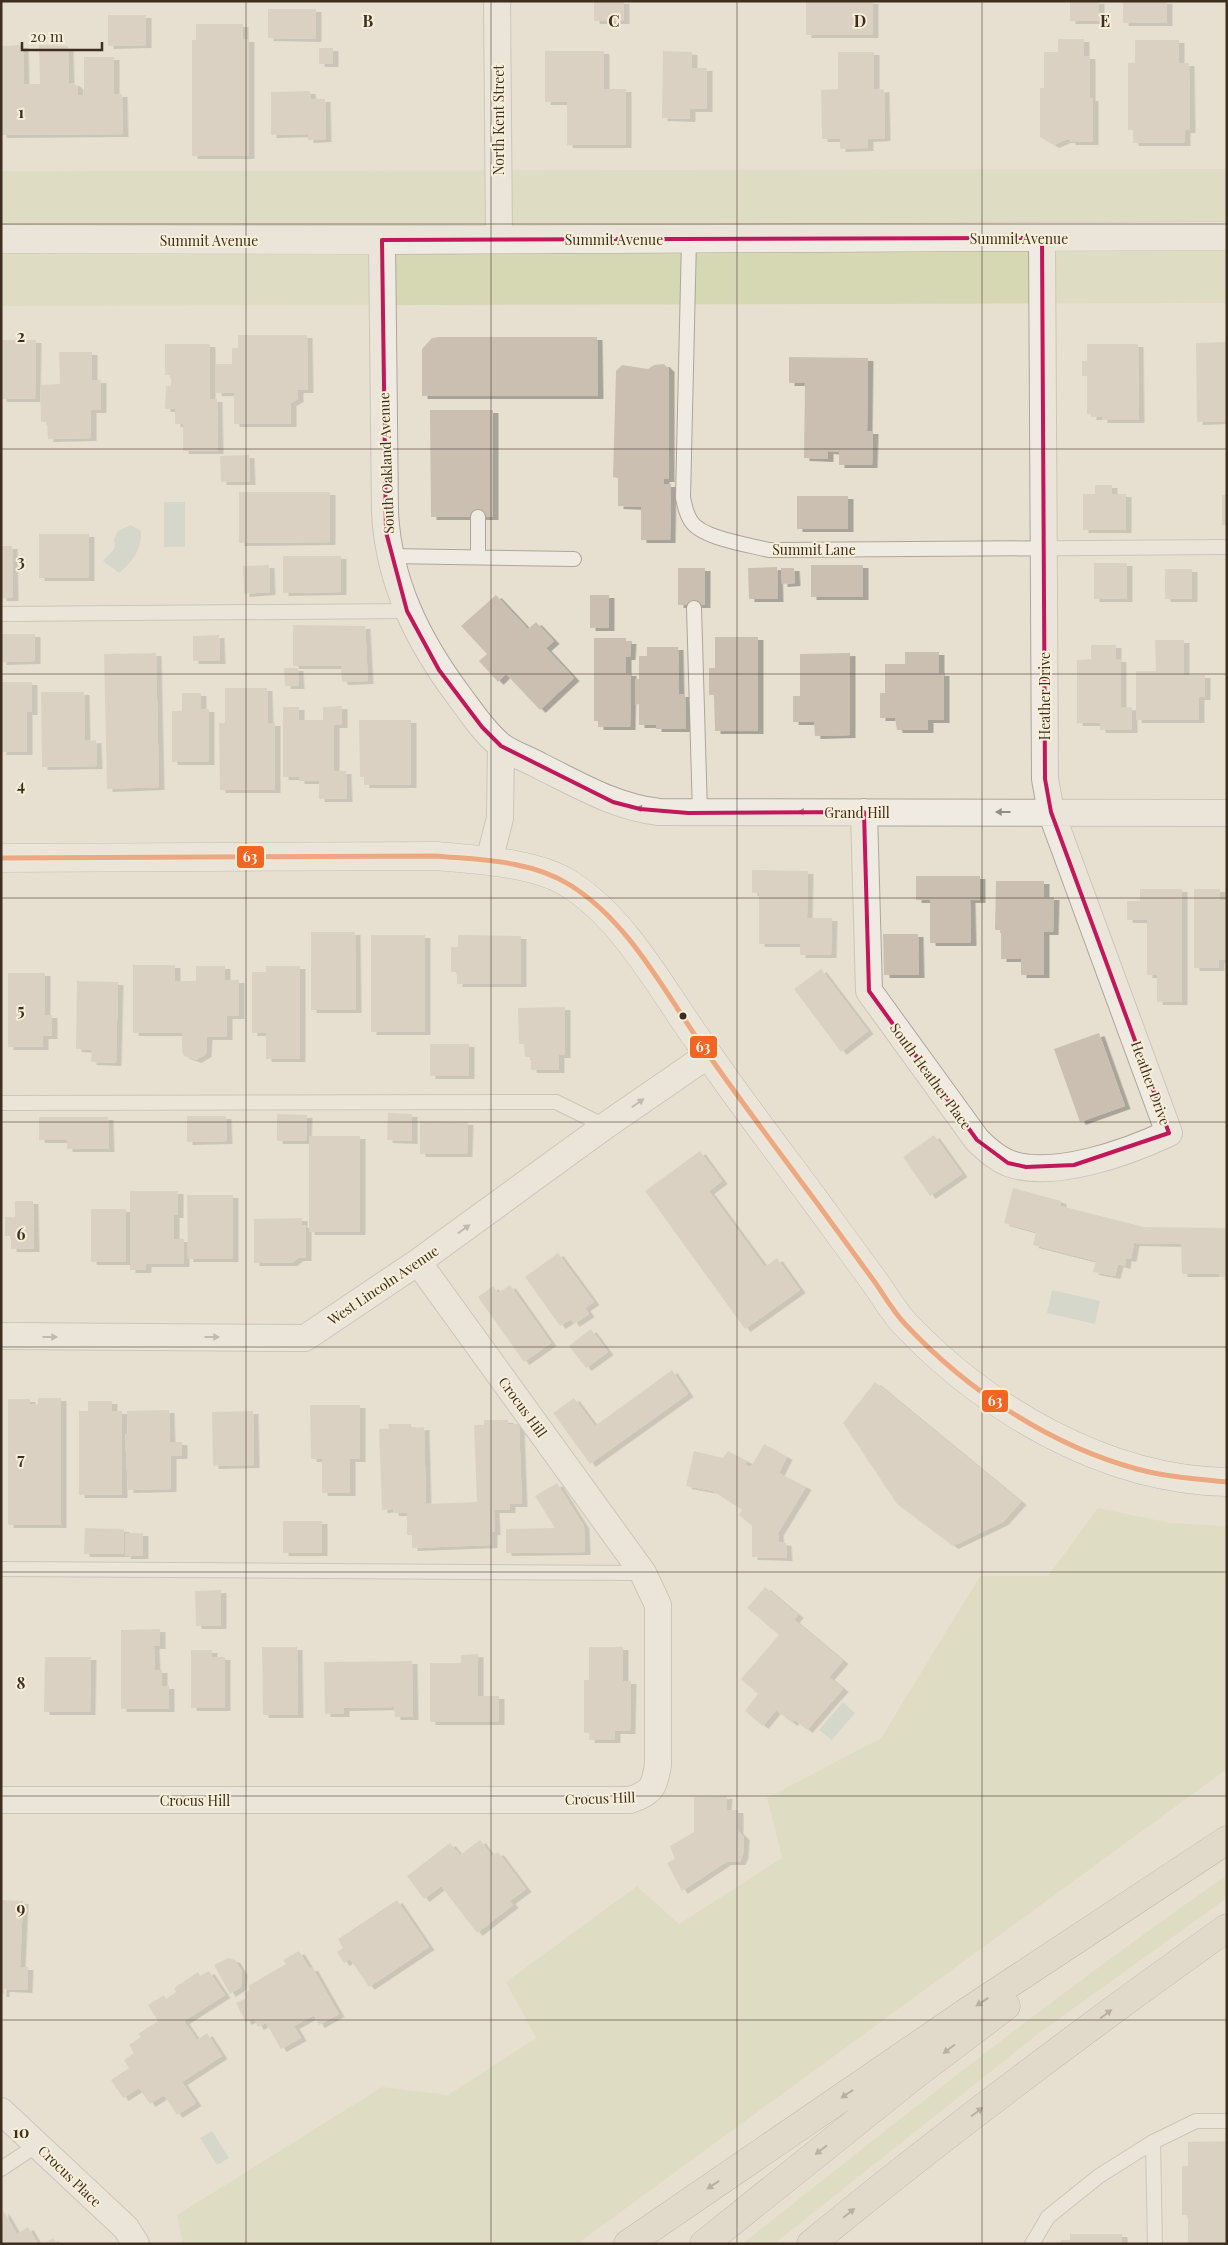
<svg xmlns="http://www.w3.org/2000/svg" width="1228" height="2245" viewBox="0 0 1228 2245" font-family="'Playfair Display',serif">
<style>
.green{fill:#d6d7b3}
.water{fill:#bcccc2}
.building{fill:#cbbfb2;filter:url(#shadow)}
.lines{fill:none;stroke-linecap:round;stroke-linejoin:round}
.service-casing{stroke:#ada599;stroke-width:16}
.minor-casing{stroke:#ada599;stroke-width:28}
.tertiary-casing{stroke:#ada599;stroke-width:29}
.secondary-casing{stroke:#9c958a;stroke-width:29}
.motorway-casing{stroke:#928b80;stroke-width:29}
.service{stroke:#efebe3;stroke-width:14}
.minor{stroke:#efebe3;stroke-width:26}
.tertiary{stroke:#efebe3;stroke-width:28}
.secondary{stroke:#efebe3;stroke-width:28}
.motorway{stroke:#dad1c2;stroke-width:28}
.bus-1-casing{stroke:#f7eed8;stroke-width:9}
.bus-1{stroke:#f26522;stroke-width:5}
.oneway{fill:#968c82}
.oneway2{fill:#847769}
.marked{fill:none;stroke:#c2185b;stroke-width:4;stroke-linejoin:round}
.grid{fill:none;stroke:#3d2e20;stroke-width:1;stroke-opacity:0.55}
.bus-dot{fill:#3d2e20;stroke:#f7eed8;stroke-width:2}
.labels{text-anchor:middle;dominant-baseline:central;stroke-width:4;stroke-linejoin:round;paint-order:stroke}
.street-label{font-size:14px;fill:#3d2e20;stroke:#f7eed8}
.grid-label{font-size:16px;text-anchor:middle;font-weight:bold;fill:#3d2e20;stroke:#f7eed8;stroke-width:4;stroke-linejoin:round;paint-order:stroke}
.line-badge{stroke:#f7eed8;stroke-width:2}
.badge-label{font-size:14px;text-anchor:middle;font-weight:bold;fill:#fff}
</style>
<defs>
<filter id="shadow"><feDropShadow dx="5.5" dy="3" stdDeviation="0" flood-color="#0004"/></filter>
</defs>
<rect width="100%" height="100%" fill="#e7e0d1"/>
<path class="green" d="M1227,169V303L1,306V171Z
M1098,1508L1171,1523L1227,1526V1769L577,2244H183L177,2215L382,2087L448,2095L536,2038L506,1982L637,1886L679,1924L782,1858L767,1798L881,1738L980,1576H1048Z
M1227,1875V1898L1038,2034L774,2244H742C901,2118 1060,1991 1227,1875Z"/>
<path class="water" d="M164,502H185V547H164Z
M131,525L141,531C142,550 133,561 119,573L103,561L115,548L114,539L118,531Z
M1052,1290L1100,1301L1095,1324L1047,1313Z
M843,1702L855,1713L832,1740L819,1730Z
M212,2131L229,2158L217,2165L200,2138Z"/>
<path class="building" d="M594,1H624V21H594Z
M806,1H873V35H806Z
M1070,1H1099V21H1070Z
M1123,1H1167V23H1123Z
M268,9H316V39L268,38Z
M108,15H146V45L108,46Z
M196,24H243V39H249V156H192V40H196Z
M1058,39H1084V56H1090V98H1093V142H1070V140H1065L1054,145L1040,137V88H1044V52H1058Z
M1135,40H1179V63H1189L1190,130H1185V143H1133V130H1128V63H1135Z
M23,45L24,84H40L39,45L68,46L69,83H74L78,87V95H84V57H114V94H122L123,134L1,135V46Z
M319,48H333V64H319Z
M545,51H604V89H626V145H567V102H545Z
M663,51L692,52V68H707V109H690V119L662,118Z
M838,52H874V90L884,89L885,138L868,139V148L840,149V139H822L821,90L838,89Z
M310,91L311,99H325L326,139L308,140V134L271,135V92Z
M238,335H307L308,390H298V399L291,403V424H234V393H216V364H232V348H238Z
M439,337H597L598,396H422V349L432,338Z
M1,340H36L35,399H1Z
M1227,342L1226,421L1197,422L1196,343Z
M165,344H210V399H217L218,451H183V424H175V409H165L166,386H171V375H165Z
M1087,344H1138L1139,420H1102V417H1091V414H1087V376H1082V361H1087Z
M59,352H92V380H101V410H91V438L48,439L47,422H41L40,385L60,384Z
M789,357L868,358L867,431H873L872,465H839V452L828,451V459L804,458L805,383H789Z
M664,364L669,369V479H664V484H671L670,540H641V507L618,506V478L613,477L616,371L622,365L648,369L654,365Z
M430,410H493V517H431Z
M249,455L250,482H221L220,456Z
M1095,485H1112V494H1126V530H1083V494H1095Z
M239,492H330V542L239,543Z
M1222,495H1227V525H1222Z
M797,496H848V529H797Z
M39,534H89V578H39Z
M1,546H12L13,598H1Z
M283,556H341V592L283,593Z
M1094,563H1127V599H1094Z
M269,565L270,592L244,594L243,566Z
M811,565H863V597H811Z
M777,567L778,599H749L748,568Z
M678,568H705V605H678Z
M781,568H794L795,583L782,584Z
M1165,569H1192V599H1165Z
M496,595L528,629L536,622L554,641L546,648L574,678L540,710L506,674L498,682L479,661L487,654L461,626Z
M590,595H609V628H590Z
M293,625L365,626L368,681L342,682L341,666H293Z
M1,634H35V661L1,662Z
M219,635L220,661H193V636Z
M715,637H758V731H715L714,695H709V668H715Z
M594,638H626V641H631L630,657H626V673H631L630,727H598V721H594Z
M1155,640H1184V675H1205V697H1199V720H1136V671H1156Z
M1091,645H1116V659H1121V708L1132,707V730H1100V723H1077V660L1091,659Z
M647,647H678L679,694H685L686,729H656V725H639V704L635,705V679H639V656H647Z
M905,652H939V673H944V720H928V730H897L895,718H880V693H885V664H905Z
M156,653L159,787L107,789L104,654Z
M850,653V735L815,736L814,722H793V696H800V654Z
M284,668H298L299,686H285Z
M1,682H32V712H27V752H1Z
M225,688H267L268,723H275V790H220L219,723H225Z
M41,692H84L85,741L96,740L97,766L42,767Z
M182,693H201V709H209V762H172V711H182Z
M342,706V725H334V771H346L347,799H319V781H299V777H283V707H299V720H323V707Z
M359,720H411V785H364V777H360Z
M752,870L808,871L807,918H832L831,955H800V944H759V893H752Z
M916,876H980V900H970L971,943H930V900H916Z
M996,881H1044V897H1054L1053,932H1044V975H1021V959H1001V930H995Z
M1140,889H1182V1002H1157V975H1147V920H1127V901H1140Z
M1194,889H1220V900H1227V960H1219V968H1194Z
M311,932H355L356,1010H311Z
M883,934H918L919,975H884Z
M371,935H425V1032H371Z
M458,935L521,936V984H457V972H451V947H458Z
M133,965H175V981H196V966H225V980H239V1016H227V1037H207L206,1054L196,1060L184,1056L182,1051V1033H133Z
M266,966H300V1059H266V1033H252V972H266Z
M821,969L868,1031L841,1052L794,989Z
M8,973H45V1015H52V1036H43V1047H8Z
M77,981L118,982L116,1063L91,1062L92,1050L76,1049Z
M565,1007V1055H559V1070H531V1057H525L524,1044H519L518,1008Z
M1099,1033L1125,1106L1080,1122L1054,1049Z
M430,1044H469V1076H430Z
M388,1113L412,1114V1141L387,1140Z
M277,1114L307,1115L306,1141H277Z
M187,1116H226L227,1141L187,1142Z
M39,1117H108L109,1149H67V1140H39Z
M420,1121L468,1122L467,1154H420Z
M934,1135L962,1174L930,1196L903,1157Z
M309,1136H360V1232H309Z
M700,1151L722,1181L709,1191L765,1267L777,1258L800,1290L745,1329L645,1191Z
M1013,1188L1061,1201V1206L1144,1227L1227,1228V1277H1219L1220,1274H1182L1181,1244L1134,1243L1131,1259L1126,1258L1125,1266L1118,1264L1115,1276L1093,1272L1096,1261L1033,1245L1036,1232L1004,1223Z
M130,1191H178V1215H174V1239H184V1264H146V1270H130Z
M187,1195H233V1259H188Z
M15,1201H33L34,1249H11V1236H5V1217H15Z
M91,1209H126V1262H91Z
M302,1218V1225H306V1258H298L292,1263H254V1219Z
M558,1253L594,1302L585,1308L589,1314L574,1324L571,1319L560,1326L525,1277Z
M510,1285L551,1343L524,1362L478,1297L493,1286L498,1293Z
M591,1329L608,1352L586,1368L569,1346Z
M672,1370L688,1394L590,1464L553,1413L574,1398L595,1426Z
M875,1382L1021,1502L1003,1522L953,1546L897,1504L843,1423Z
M38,1398H61V1525H8V1399H30V1404H38Z
M88,1401H112V1411H122V1495H79V1411H88Z
M310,1405H360V1459H350V1493H322V1459H311Z
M169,1410L170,1442H182V1456H171V1489L128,1490L125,1434H128L127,1411Z
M253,1411L254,1465L213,1466L212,1412Z
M484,1420H508V1424H519L522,1504H510V1510H494L495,1532H492V1545L412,1548V1535H407V1513H393V1509L382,1510L379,1429H389L388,1424H411V1428L424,1427L426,1504L477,1502L474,1425H484Z
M764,1444L787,1457L779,1473L806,1487L778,1533L779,1542L786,1543L787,1558L752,1557V1526L739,1515L742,1510L713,1491L686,1486L694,1451L723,1458L728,1451L747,1461L745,1465L751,1467Z
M557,1483L584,1526L585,1552L506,1553V1529L555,1528L535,1496Z
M283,1521H322V1553H283Z
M85,1528L124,1529V1554H84Z
M126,1533H143V1556H125Z
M765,1587L798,1615L794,1620L843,1661L829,1677L843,1689L807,1730L795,1720L792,1723L776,1710L763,1726L745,1711L758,1694L741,1679L779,1635L747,1608Z
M221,1590V1626H196L195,1591Z
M160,1629V1646H154L155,1670H162V1686H169V1709H121V1630Z
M262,1647H297L298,1715H263Z
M589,1647H623V1681H631L630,1731H615V1740H589L590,1733H584V1680H589Z
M191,1650H212V1657H225V1708H191Z
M478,1654V1696H499V1722H430V1663H461V1655Z
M45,1657H91L90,1712H44Z
M412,1661L413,1717H395L394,1707L344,1708V1714H325L324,1662Z
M727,1796L726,1810H738V1831L744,1837L743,1855L740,1862H726L682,1891L667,1863L675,1859L670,1846L694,1832V1797Z
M480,1840L492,1856L498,1852L526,1889L510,1901L513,1905L477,1933L441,1886L424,1899L407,1876L450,1843L460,1855Z
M1,1900L23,1901L20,1967H28L27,1990L4,1989V1994H1Z
M397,1900L429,1947L369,1987L350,1959L344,1963L337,1952L343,1948L338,1939Z
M299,1951L310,1969L312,1967L339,2014L319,2025L314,2015L294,2026L301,2038L281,2049L266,2023L258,2027L254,2018L246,2022L236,2003L246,1998L244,1993L250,1990L248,1986L286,1964L283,1960Z
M228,1958L235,1960L242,1972L241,1987L230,1994L214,1965Z
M209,1971L225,1995L184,2021L197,2040L207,2033L222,2056L182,2082L196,2103L177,2115L164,2095L150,2104L139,2088L123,2098L111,2080L129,2068L124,2060L134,2053L129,2045L141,2037L138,2034L158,2021L148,2005L164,1995L166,1999L176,1992L174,1988L198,1972L200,1976Z
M1227,2141V2244H1188V2215H1182V2166H1188V2142Z
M3,2210L17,2234L28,2227L38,2244H1Z
M1070,2234H1122V2244H1061V2240H1070Z
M53,2238L57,2244H43Z"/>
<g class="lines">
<defs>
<path id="service" d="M689,239L683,498C685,506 686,514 691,521C701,538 749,545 769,550L1227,547
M390,556L574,559
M478,557V517
M694,608L700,813
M1,614L407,611
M1,1103L556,1102L605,1126
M1,1569L643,1573
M1153,2142L1155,2244
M1,2169L37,2145
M1032,2244L1048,2217L1099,2176L1153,2142L1196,2121H1227"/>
<path id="minor" d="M497,1L499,239
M382,240L385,513C389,583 418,641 459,696C472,713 483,731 500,745C511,754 528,759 540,766C579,785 615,807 659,812L1227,813
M864,812L869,991L977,1140C986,1149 996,1158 1008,1163C1052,1180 1129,1152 1169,1133L1051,812L1045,779L1042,238
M489,861L500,818L501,746
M1,1336L305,1338L418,1262L605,1126L708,1055
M1,1800H630C652,1793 655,1786 658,1764V1605L643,1573L418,1262
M1,2111L126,2228L136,2244"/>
<path id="tertiary" d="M1,239L382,240L1227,236"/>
<path id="secondary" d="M1,858L436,856C477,860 536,862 571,885C625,920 661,988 698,1040C734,1093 773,1144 811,1195C832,1224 853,1252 874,1281C884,1295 893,1311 905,1324C987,1410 1106,1480 1227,1482"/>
<path id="motorway" d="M628,2244L968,2011L1227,1840
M704,2244L916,2074L1006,2006
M811,2244C946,2133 1085,2029 1227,1928"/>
</defs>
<use href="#service" class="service-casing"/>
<use href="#minor" class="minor-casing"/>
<use href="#tertiary" class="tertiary-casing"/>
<use href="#secondary" class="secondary-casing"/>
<use href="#motorway" class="motorway-casing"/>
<use href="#service" class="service"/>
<use href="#minor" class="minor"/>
<use href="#tertiary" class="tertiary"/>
<use href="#secondary" class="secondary"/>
<use href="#motorway" class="motorway"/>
<defs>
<path id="bus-1" d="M1,858L436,856C480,860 531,860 570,885C628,921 663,989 701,1044C738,1098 778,1150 817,1203C836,1229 855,1255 874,1281C884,1295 893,1311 905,1324C967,1390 1049,1445 1137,1469C1167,1477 1197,1479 1227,1482"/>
</defs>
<use href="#bus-1" class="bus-1-casing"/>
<use href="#bus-1" class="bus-1"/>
</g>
<defs><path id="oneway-solid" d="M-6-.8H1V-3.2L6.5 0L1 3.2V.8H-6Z" transform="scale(1.25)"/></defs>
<g class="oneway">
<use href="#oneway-solid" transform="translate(643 809) rotate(-171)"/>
<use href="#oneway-solid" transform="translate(805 812) rotate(180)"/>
<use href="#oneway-solid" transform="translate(1003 812) rotate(180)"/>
<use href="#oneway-solid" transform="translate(638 1103) rotate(-35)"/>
<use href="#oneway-solid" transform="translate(464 1229) rotate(-36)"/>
<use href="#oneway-solid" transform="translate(50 1337)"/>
<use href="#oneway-solid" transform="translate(212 1337)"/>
</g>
<g class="oneway2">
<use href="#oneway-solid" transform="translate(982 2002) rotate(147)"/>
<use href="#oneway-solid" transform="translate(1106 2014) rotate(-37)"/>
<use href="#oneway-solid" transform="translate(949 2049) rotate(143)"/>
<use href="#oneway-solid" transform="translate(847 2094) rotate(146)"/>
<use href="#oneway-solid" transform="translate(977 2112) rotate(-37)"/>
<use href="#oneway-solid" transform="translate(821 2150) rotate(142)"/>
<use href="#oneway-solid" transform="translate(713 2185) rotate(146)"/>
<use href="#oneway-solid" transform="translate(849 2213) rotate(-39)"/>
</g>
<path d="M0 0H1228V2245H0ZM1042,238L1045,779L1051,812L1169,1133L1074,1165L1026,1167L1008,1163L977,1140L869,991L864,812L688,813L640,809L613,802L501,746L482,727L439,670L407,611L386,532L382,240Z" fill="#e7e0d1" fill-opacity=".55" fill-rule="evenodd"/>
<path class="marked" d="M1042,238L1045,779L1051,812L1169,1133L1074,1165L1026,1167L1008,1163L977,1140L869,991L864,812L688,813L640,809L613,802L501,746L482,727L439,670L407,611L386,532L382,240Z"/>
<path class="grid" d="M246,1V2244M491,1V2244M737,1V2244M982,1V2244M1,224H1227M1,449H1227M1,674H1227M1,898H1227M1,1122H1227M1,1347H1227M1,1572H1227M1,1796H1227M1,2020H1227"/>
<circle class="bus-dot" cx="683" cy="1016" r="4.5"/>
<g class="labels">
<g class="street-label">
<text transform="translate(498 120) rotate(-90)">North Kent Street</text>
<text x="1019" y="238">Summit Avenue</text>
<text x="614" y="239">Summit Avenue</text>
<text x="209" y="240">Summit Avenue</text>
<text transform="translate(386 463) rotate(-92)">South Oakland Avenue</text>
<text x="814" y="549">Summit Lane</text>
<text transform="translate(1044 696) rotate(-90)">Heather Drive</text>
<text x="857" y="812">Grand Hill</text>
<text transform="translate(931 1076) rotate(54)">South Heather Place</text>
<text transform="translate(1151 1083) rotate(70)">Heather Drive</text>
<text transform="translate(383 1285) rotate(-34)">West Lincoln Avenue</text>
<text transform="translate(523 1407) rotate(54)">Crocus Hill</text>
<text transform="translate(600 1798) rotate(-2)">Crocus Hill</text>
<text x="195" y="1800">Crocus Hill</text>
<text transform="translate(70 2176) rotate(44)">Crocus Place</text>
</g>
</g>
<g class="grid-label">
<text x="368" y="27">B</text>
<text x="614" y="27">C</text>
<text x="860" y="27">D</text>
<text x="1105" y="27">E</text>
<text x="21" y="118">1</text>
<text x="21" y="342">2</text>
<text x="21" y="567">3</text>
<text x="21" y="791">4</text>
<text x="21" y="1016">5</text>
<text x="21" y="1240">6</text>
<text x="21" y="1465">7</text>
<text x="21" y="1689">8</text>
<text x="21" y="1914">9</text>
<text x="21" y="2138">10</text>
</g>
<g class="line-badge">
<rect x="236" y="845" width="29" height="24" rx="5" fill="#f26522"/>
<rect x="689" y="1035" width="29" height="24" rx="5" fill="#f26522"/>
<rect x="981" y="1389" width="28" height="24" rx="5" fill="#f26522"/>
</g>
<g class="badge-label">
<text x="250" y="862">63</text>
<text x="703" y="1052">63</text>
<text x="995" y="1406">63</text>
</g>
<rect width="1228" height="2245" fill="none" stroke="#3d2e20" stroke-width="5"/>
<path d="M22 42v8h80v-8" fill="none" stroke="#3d2e20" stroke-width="2.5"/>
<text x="30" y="42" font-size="15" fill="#3d2e20" stroke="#f7eed8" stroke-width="4" paint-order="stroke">20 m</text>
</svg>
